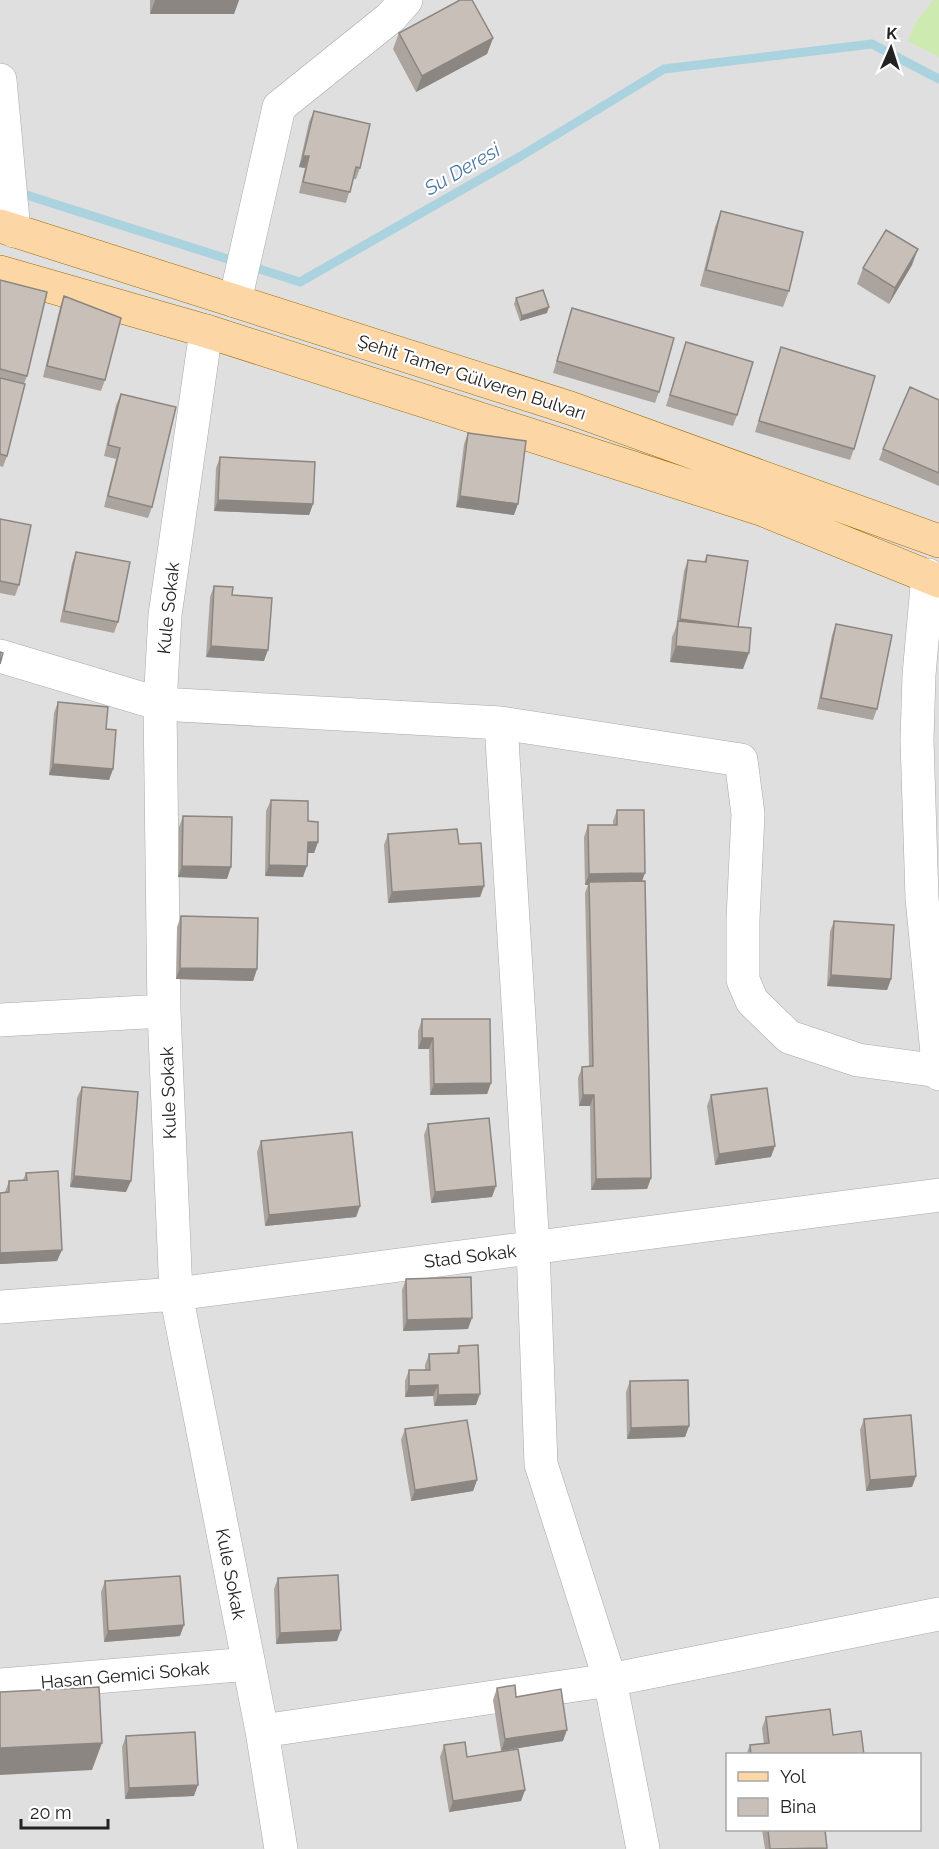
<svg xmlns="http://www.w3.org/2000/svg" width="939" height="1849" viewBox="0 0 939 1849" font-family="Raleway,sans-serif">
<style>
.residential{fill:#e0dfdf;fill-rule:evenodd}
.grass{fill:#cdebb0}
.lines{fill:none;stroke-linecap:round;stroke-linejoin:round}
.stream{stroke:#aad3df;stroke-width:9}
.minor-casing{stroke:#a9a9a9;stroke-width:34}
.major-casing{stroke:#a06b00;stroke-width:34}
.minor{stroke:#fff;stroke-width:33}
.major{stroke:#fcd6a4;stroke-width:33}
.wall{fill:#aba49e}
.shaded-wall{fill:#8b8681}
.building{fill:#c7bfb8;stroke:#8b8681;stroke-width:1.5}
.labels{text-anchor:middle;dominant-baseline:central;stroke-width:4.5;stroke-linejoin:round;paint-order:stroke}
.street-label{font-size:18px;fill:#222;stroke:#fff}
.water-label{font-size:20px;font-style:italic;fill:#4a7aab;stroke:#fff}
</style>
<rect width="100%" height="100%" fill="#f2efe9"/>
<path class="residential" d="M0,0H939V1849H0ZM728,1754H920V1830H728Z"/>
<path class="grass" d="M933,0H939V57L908,41L916,22Z"/>
<g class="lines">
<path class="stream" d="M17,192L300,282L521,156L664,69L872,44L939,79"/>
<defs>
<path id="minor" d="M0,80L14,231
M235,301L279,107L391,17L406,0
M206,331L165,615L160,704L164,1011L176,1294L262,1731L281,1849
M928,575L919,675L917,740L922,898L939,1074
M0,656L160,704L501,723L533,1248L541,1464L610,1680L643,1849
M501,723L741,760L748,814L743,919V980L752,1001L789,1037L858,1060L939,1071
M0,1020L164,1011
M0,1307L176,1294L939,1195
M0,1685L249,1664
M262,1731L610,1680L939,1614"/>
<path id="major" d="M0,226L570,408L939,541
M0,272L206,331L761,509L939,581"/>
</defs>
<use href="#minor" class="minor-casing"/>
<use href="#major" class="major-casing"/>
<use href="#minor" class="minor"/>
<use href="#major" class="major"/>
</g>
<path class="wall" d="M150,0H239L234,14H150Z
M399,33L493,38L487,54L416,92L393,49Z
M314,111L360,168L356,179H353L346,203L299,193L305,168L299,167L309,122Z
M721,211L789,291L783,307L700,286L715,227Z
M912,265L889,304L857,284L863,268Z
M0,280L27,376L24,384L7,456L3,467L0,466Z
M64,296L105,380L101,391L43,377L60,307Z
M516,298L547,313L520,321L514,304Z
M572,308L659,392L655,403L553,373Z
M686,342L737,415L733,426L666,406Z
M781,347L854,449L850,460L755,432Z
M121,394L152,507L148,518L104,507L116,459L104,456L116,405Z
M939,400V486L879,460L883,449Z
M468,433L514,515L456,507L464,444Z
M220,457L313,504L309,515L214,511L216,468Z
M0,519L19,585L15,596L0,593Z
M76,552L118,622L114,633L60,622L72,563Z
M707,555L738,627L743,669L670,662L672,637L676,627L684,571L688,560L704,562Z
M214,586L232,595L264,661L206,657L210,597Z
M836,624L877,709L873,720L817,709L832,635Z
M58,702L106,729L113,769L109,780L49,775L54,713Z
M271,800L308,821L318,842L314,853H307L303,877L265,876L266,811Z
M617,810L642,881L651,1178L647,1189L591,1190L590,1106H579L578,1078L582,1067L589,1066L585,893L588,885H585L584,837L588,825H613V821Z
M183,816L227,879L178,877L179,827Z
M388,834L459,844L484,886L480,897L388,903L384,845Z
M181,916L257,969L253,981L176,979L177,927Z
M834,921L891,979L887,990L827,986L830,932Z
M422,1019L491,1083L487,1094L430,1095L429,1049H418V1031Z
M82,1087L126,1192L70,1187L77,1098Z
M711,1095L771,1157L715,1165L707,1106Z
M428,1124L492,1197L431,1203L424,1135Z
M261,1141L360,1206L356,1217L265,1226L257,1152Z
M26,1173L57,1261L0,1264V1193L5,1192L9,1181L23,1180Z
M406,1279L468,1329L403,1331L402,1290Z
M459,1346L476,1405L434,1406L433,1396L405,1397V1381L409,1370H425V1365L429,1354H456Z
M630,1381L689,1426L685,1437L627,1439L626,1392Z
M864,1419L916,1476L912,1487L866,1491L860,1430Z
M405,1429L477,1480L473,1491L411,1501L401,1440Z
M278,1578L337,1641L276,1644L274,1589Z
M105,1581L180,1636L104,1642L101,1592Z
M497,1688L563,1741L501,1751L493,1700Z
M766,1717L833,1735L864,1755H746L750,1745L764,1744L762,1728Z
M126,1736L194,1796L125,1799L122,1747Z
M444,1745L525,1790L521,1801L449,1812L440,1757Z
M762,1830H825L827,1848V1849H765Z"/>
<path class="shaded-wall" d="M155,0H239L234,14H150Z
M493,38L487,54L416,92L422,76Z
M303,156H309L305,168L299,167Z
M918,249L912,265L889,304L895,288Z
M549,307L547,313L520,321L522,316Z
M460,496L518,504L514,515L456,507Z
M218,500L313,504L309,515L214,511Z
M680,619L738,627L678,624Z
M211,646L268,650L264,661L206,657Z
M676,646L749,653L743,669L670,662Z
M53,764L113,769L109,780L49,775Z
M308,842H318L314,853H304Z
M269,865L307,866L303,877L265,876Z
M182,866L231,867L227,879L178,877Z
M645,873L641,884L589,882L588,885H585L589,874Z
M484,886L480,897L388,903L392,892Z
M180,968L257,969L253,981L176,979Z
M831,975L891,979L887,990L827,986Z
M422,1038H433L429,1049H418Z
M491,1083L487,1094L430,1095L434,1084Z
M583,1095H594L590,1106H579Z
M775,1146L771,1157L715,1165L719,1154Z
M74,1176L131,1181L126,1192L70,1187Z
M651,1178L647,1189L591,1190L596,1179Z
M496,1186L492,1197L431,1203L435,1192Z
M360,1206L356,1217L265,1226L269,1215Z
M62,1250L57,1261L0,1264V1253Z
M472,1318L468,1329L403,1331L407,1320Z
M438,1385L433,1396L405,1397L409,1386Z
M480,1394L476,1405L434,1406L438,1395Z
M689,1426L685,1437L627,1439L631,1428Z
M916,1476L912,1487L866,1491L870,1480Z
M477,1480L473,1491L411,1501L415,1490Z
M184,1625L180,1636L104,1642L108,1631Z
M341,1630L337,1641L276,1644L280,1633Z
M567,1730L563,1741L501,1751L505,1739Z
M102,1743L92,1770L0,1775V1748Z
M198,1785L194,1796L125,1799L129,1788Z
M525,1790L521,1801L449,1812L453,1801Z"/>
<path class="building" d="M460,0H472L493,38L422,76L399,33Z
M314,111L370,124L360,168L356,167L350,192L303,182L309,156H303Z
M721,211L803,232L789,291L706,270Z
M886,230L918,249L895,288L863,268Z
M0,280L47,292L27,376L0,369Z
M543,290L549,307L522,316L516,298Z
M64,296L121,318L105,380L47,366Z
M572,308L674,338L659,392L557,361Z
M686,342L753,362L737,415L670,395Z
M781,347L875,376L854,449L759,421Z
M0,378L25,384L7,456L0,454Z
M910,387L939,400V473L883,449Z
M121,394L176,407L152,507L108,496L120,448L108,445Z
M468,433L526,441L518,504L460,496Z
M220,457L315,462L313,504L218,500Z
M0,519L31,525L19,585L0,581Z
M76,552L130,562L118,622L64,611Z
M707,555L748,561L738,627L680,619L688,560L706,562Z
M214,586L233,587L232,595L272,598L268,650L211,646Z
M678,621L751,628L749,653L676,646Z
M836,624L892,635L877,709L821,698Z
M0,652L3,653L0,664Z
M58,702L108,707L106,729L116,730L113,769L53,764Z
M271,800L308,801V821L318,822V842H308L307,866L269,865Z
M617,810H644L645,873L589,874L588,825H617Z
M183,816L232,817L231,867L182,866Z
M457,829L459,844L481,843L484,886L392,892L388,834Z
M645,881L651,1178L596,1179L594,1095H583L582,1067L593,1066L589,882Z
M181,916L258,918L257,969L180,968Z
M834,921L894,925L891,979L831,975Z
M422,1019H490L491,1083L434,1084L433,1038H422Z
M82,1087L138,1092L131,1181L74,1176Z
M767,1088L775,1146L719,1154L711,1095Z
M489,1118L496,1186L435,1192L428,1124Z
M352,1132L360,1206L269,1215L261,1141Z
M58,1171L62,1250L0,1253V1193L9,1192V1181L27,1180L26,1173Z
M471,1277L472,1318L407,1320L406,1279Z
M478,1345L480,1394L438,1395V1385L409,1386V1370H430L429,1354L459,1353V1346Z
M688,1380L689,1426L631,1428L630,1381Z
M911,1415L916,1476L870,1480L864,1419Z
M467,1420L477,1480L415,1490L405,1429Z
M338,1575L341,1630L280,1633L278,1578Z
M180,1576L184,1625L108,1631L105,1581Z
M515,1685L516,1697L561,1689L567,1730L505,1739L497,1688Z
M99,1687L102,1743L0,1748V1692Z
M830,1709L833,1735L861,1731L864,1755H751L750,1745L769,1743L766,1717Z
M195,1732L198,1785L129,1788L126,1736Z
M465,1742L467,1757L518,1749L525,1790L453,1801L444,1745Z
M768,1830H825L827,1848L770,1849Z"/>
<g class="labels">
<g class="street-label">
<text transform="translate(472 377) rotate(18)">Şehit Tamer Gülveren Bulvarı</text>
<text transform="translate(168 608) rotate(-84)">Kule Sokak</text>
<text transform="translate(168 1093) rotate(-92)">Kule Sokak</text>
<text transform="translate(470 1256) rotate(-7)">Stad Sokak</text>
<text transform="translate(231 1574) rotate(79)">Kule Sokak</text>
<text transform="translate(125 1675) rotate(-5)">Hasan Gemici Sokak</text>
</g>
<g class="water-label">
<text transform="translate(462 169) rotate(-30)">Su Deresi</text>
</g>
</g>
<rect x="726" y="1753" width="195" height="78" fill="#ffffff" stroke="#a7a7a7" stroke-width="1.5"/>
<rect x="738" y="1772" width="30" height="9" fill="#fcd6a4" stroke="#a7a7a7" stroke-width="1.5"/>
<text x="780" y="1783" font-size="18" fill="#222222">Yol</text>
<rect x="738" y="1798" width="30" height="18" fill="#c7bfb8" stroke="#a7a7a7" stroke-width="1.5"/>
<text x="780" y="1813" font-size="18" fill="#222222">Bina</text>
<g transform="translate(891 48) rotate(3)" stroke="#ffffff" stroke-width="4.5" paint-order="stroke">
<path d="M0-4.5L10 22L0 15L-10 22Z" fill="#222222"/>
<text y="-9" font-size="16" font-weight="bold" text-anchor="middle" fill="#222222">K</text>
</g>
<path d="M21 1819v9h87v-9" fill="none" stroke="#222222" stroke-width="3"/>
<text x="30" y="1819" font-size="18" fill="#222222" stroke="#ffffff" stroke-width="4.5" paint-order="stroke">20 m</text>
</svg>
